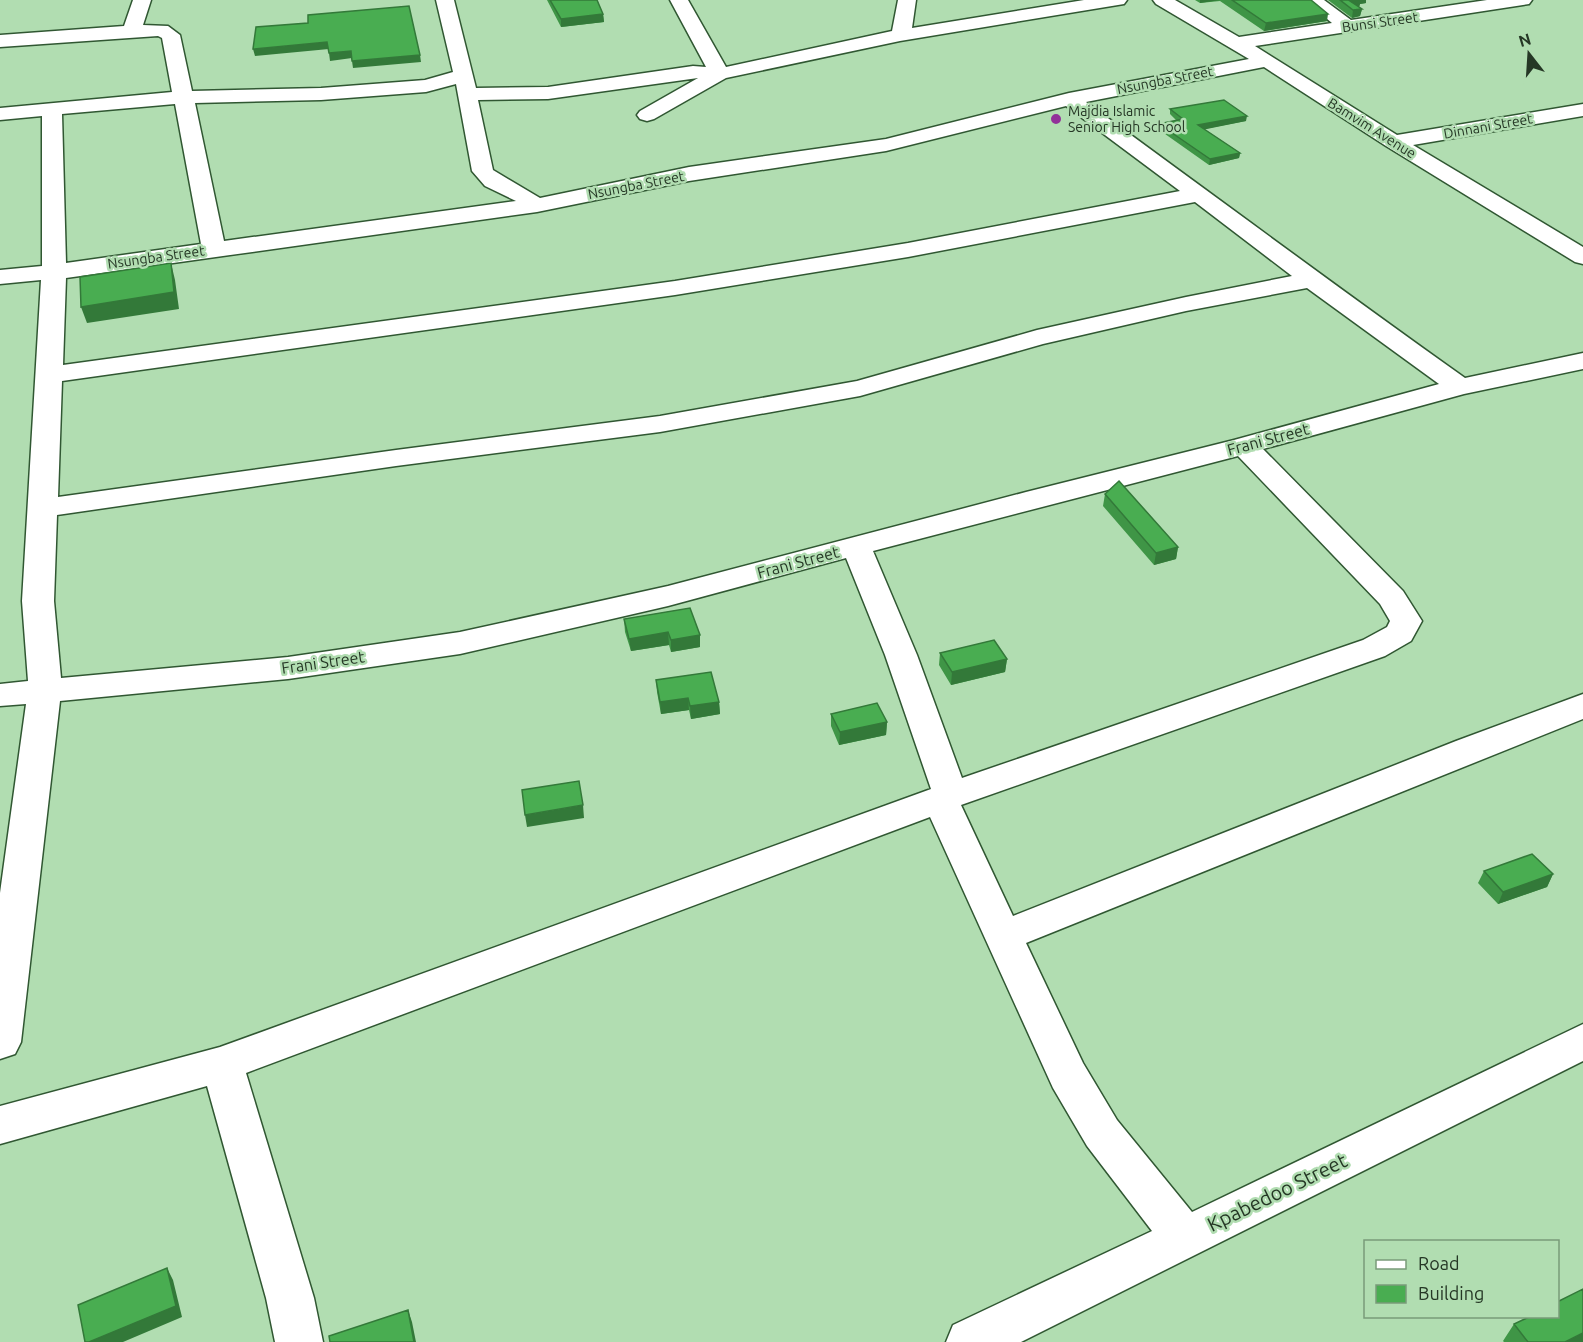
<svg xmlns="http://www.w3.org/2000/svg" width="1583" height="1342" viewBox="0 0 1583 1342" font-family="Ubuntu,sans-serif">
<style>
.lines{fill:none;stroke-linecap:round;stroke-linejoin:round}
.minor-casing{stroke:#305732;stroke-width:3}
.minor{fill:#fff;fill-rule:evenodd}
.wall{fill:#3f9546}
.shaded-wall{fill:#337939}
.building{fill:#49ad51;stroke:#337939;stroke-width:1.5}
.poi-dot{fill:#923199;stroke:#b1ddb1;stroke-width:2}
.labels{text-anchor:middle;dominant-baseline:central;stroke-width:5;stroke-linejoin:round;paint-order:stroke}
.far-street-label{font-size:14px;fill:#253725;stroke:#b1ddb1}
.far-poi-label{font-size:14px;fill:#253725;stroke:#b1ddb1;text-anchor:start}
.street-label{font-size:16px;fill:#253725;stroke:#b1ddb1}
.near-street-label{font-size:20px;fill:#253725;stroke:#b1ddb1}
</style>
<rect width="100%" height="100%" fill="#b1ddb1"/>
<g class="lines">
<defs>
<path id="minor" d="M133,0H151L143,25L168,26L180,35L192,91L321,88L425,80L453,72L436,0H454L476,88L548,87L693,66L706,67L670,0H688L726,67L892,31L898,0H916L912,28L1084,0H1127L1124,4L1118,5L900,41L726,78L654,119L647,121L640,119L637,115L640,111L698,78L548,99L478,100L493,170L540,198L689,167L886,139L1069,93L1249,59L1156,4L1153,0H1175L1239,37L1332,23L1304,0H1324L1351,20L1487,0H1532L1529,4L1523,5L1255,46L1397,135L1583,104V116L1413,145L1583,247V264L1575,262L1386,146L1264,67L1086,102C1212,194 1337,287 1465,378L1583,353V369L1464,394L1263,449L1403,591L1422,621L1411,641L1385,656L961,805L1013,916L1456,741L1583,694V719L1026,943L1083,1063L1117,1120L1192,1212L1583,1024V1061L1021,1342H946L953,1325L1152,1231L1087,1146L1053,1088L930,817L246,1073L314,1298L323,1342H275L266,1298L207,1086L0,1144V1106L220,1047L931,789L885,655L846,558L668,606L460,654L288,679L60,701L21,1042L15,1054L0,1059V893L26,704L0,706V684L28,681L22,601L41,280L0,284V270L42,266V116L0,120V108L172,92L162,38L158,36L0,47V35L124,26ZM456,84L472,171L485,186L516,201L224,241L195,103L321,100L426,92ZM175,104L201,244L66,263L62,114ZM1066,106L1180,191L908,243L675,281L63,365L66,278L537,212L689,181L886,151ZM1195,202L1292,276L1186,297L1037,330L857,381L660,416L396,450L58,497L62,381L675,295L908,257ZM1307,288L1439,384L1234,440L1026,492L668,586L460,632L288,657L61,678L54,601L57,515L396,466L660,432L860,396L1043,344L1186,311ZM1238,456L1380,604L1390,621L1387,627L1363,640L962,778L917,655L873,551Z"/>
</defs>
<use href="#minor" class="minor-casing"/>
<use href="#minor" class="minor"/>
</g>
<path class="wall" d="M547,0H597L603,14L604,22L561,27Z
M1195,0H1311L1327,21L1264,31L1220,1L1200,3Z
M1328,0H1366V3L1360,4L1359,7L1362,9L1360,16L1352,18Z
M1170,109L1246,121L1204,129L1240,153L1239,158L1209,165L1158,129L1159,124L1177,121L1170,114Z
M1105,494L1178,547L1176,559L1154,565L1103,506Z
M624,619L700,635V647L671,652L669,645L631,651L625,632Z
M940,653L1007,659L1005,672L951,685L939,665Z
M656,680L719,702L720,714L691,719L689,710L661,714L657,692Z
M831,714L887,722L886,735L839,745L831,726Z
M1484,871L1553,874L1547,887L1498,904L1478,883Z
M1514,1324L1583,1342H1504L1503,1341Z"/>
<path class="shaded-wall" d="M1200,0H1220L1200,3Z
M1356,0H1366V3L1360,4L1359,7L1350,1Z
M1362,9L1360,16L1352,18L1353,10Z
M603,14L604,22L561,27V19Z
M1328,14L1327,21L1264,31L1266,23Z
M327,42L329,49L255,56L253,49Z
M351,51L352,58L330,61L329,53Z
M420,55L421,62L353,68L352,61Z
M1247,116L1246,121L1197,131L1198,125Z
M1240,153L1239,158L1209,165L1210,159Z
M171,263L175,280L179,309L87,323L81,307Z
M1178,547L1176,559L1154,565L1156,553Z
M668,632L669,645L631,651L629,639Z
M700,635V647L671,652V640Z
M1007,659L1005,672L951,685L952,672Z
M688,698L689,710L661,714L660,702Z
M719,702L720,714L691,719L690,706Z
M887,722L886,735L839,745L840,732Z
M583,805L584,818L527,827L525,815Z
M1553,874L1547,887L1498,904L1503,892Z
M167,1268L173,1280L182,1317L123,1342H89Z
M408,1310L412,1322L416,1342H414Z
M1583,1333V1342H1565Z"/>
<path class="building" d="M550,0H597L603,14L561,19Z
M1232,0H1311L1328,14L1266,23Z
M1340,0H1359L1350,1L1362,9L1353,10Z
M409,6L420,55L352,61L351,51L329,53L327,42L253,49L256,27L308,23V15Z
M1224,100L1247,116L1198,125L1240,153L1210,159L1159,124L1183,119L1170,109Z
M171,263L174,292L81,307L80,277Z
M1119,481L1178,547L1156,553L1105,494Z
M690,608L700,635L671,640L668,632L629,639L624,619Z
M994,640L1007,659L952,672L940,653Z
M711,672L719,702L690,706L688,698L660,702L656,680Z
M877,703L887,722L840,732L831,714Z
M579,781L583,805L525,815L522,790Z
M1532,854L1553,874L1503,892L1484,871Z
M167,1268L176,1306L89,1342H85L78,1305Z
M1583,1289V1333L1565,1342H1528L1514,1324L1529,1317H1557V1302Z
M408,1310L414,1342H330L329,1336Z"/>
<circle class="poi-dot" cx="1056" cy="119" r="6"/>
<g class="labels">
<g class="far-street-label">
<text transform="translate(1380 22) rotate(-8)">Bunsi Street</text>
<text transform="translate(1165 80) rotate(-11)">Nsungba Street</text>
<text transform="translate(1488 126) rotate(-10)">Dinnani Street</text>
<text transform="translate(1372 128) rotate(32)">Bamvim Avenue</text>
<text transform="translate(636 185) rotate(-11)">Nsungba Street</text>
<text transform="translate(156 257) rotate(-8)">Nsungba Street</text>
</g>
<g class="far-poi-label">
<text x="1068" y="111">Majdia Islamic<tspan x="1068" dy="16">Senior High School</tspan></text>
</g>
<g class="street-label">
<text transform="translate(1268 439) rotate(-15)">Frani Street</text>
<text transform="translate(798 562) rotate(-15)">Frani Street</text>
<text transform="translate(323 662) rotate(-8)">Frani Street</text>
</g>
<g class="near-street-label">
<text transform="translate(1277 1192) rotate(-26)">Kpabedoo Street</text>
</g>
</g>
<rect x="1364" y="1240" width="195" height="78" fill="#b1ddb1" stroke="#799b79" stroke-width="1.5"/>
<rect x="1376" y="1260" width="30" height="9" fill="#ffffff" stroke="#799b79" stroke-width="1.5"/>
<text x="1418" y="1270" font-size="18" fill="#253725">Road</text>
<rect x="1376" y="1285" width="30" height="18" fill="#49ad51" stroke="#799b79" stroke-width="1.5"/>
<text x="1418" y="1300" font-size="18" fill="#253725">Building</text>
<g transform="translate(1529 54) rotate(343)" stroke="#b1ddb1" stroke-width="4.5" paint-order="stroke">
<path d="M0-4.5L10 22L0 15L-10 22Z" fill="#253725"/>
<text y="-9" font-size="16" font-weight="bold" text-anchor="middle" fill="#253725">N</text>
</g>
</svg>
